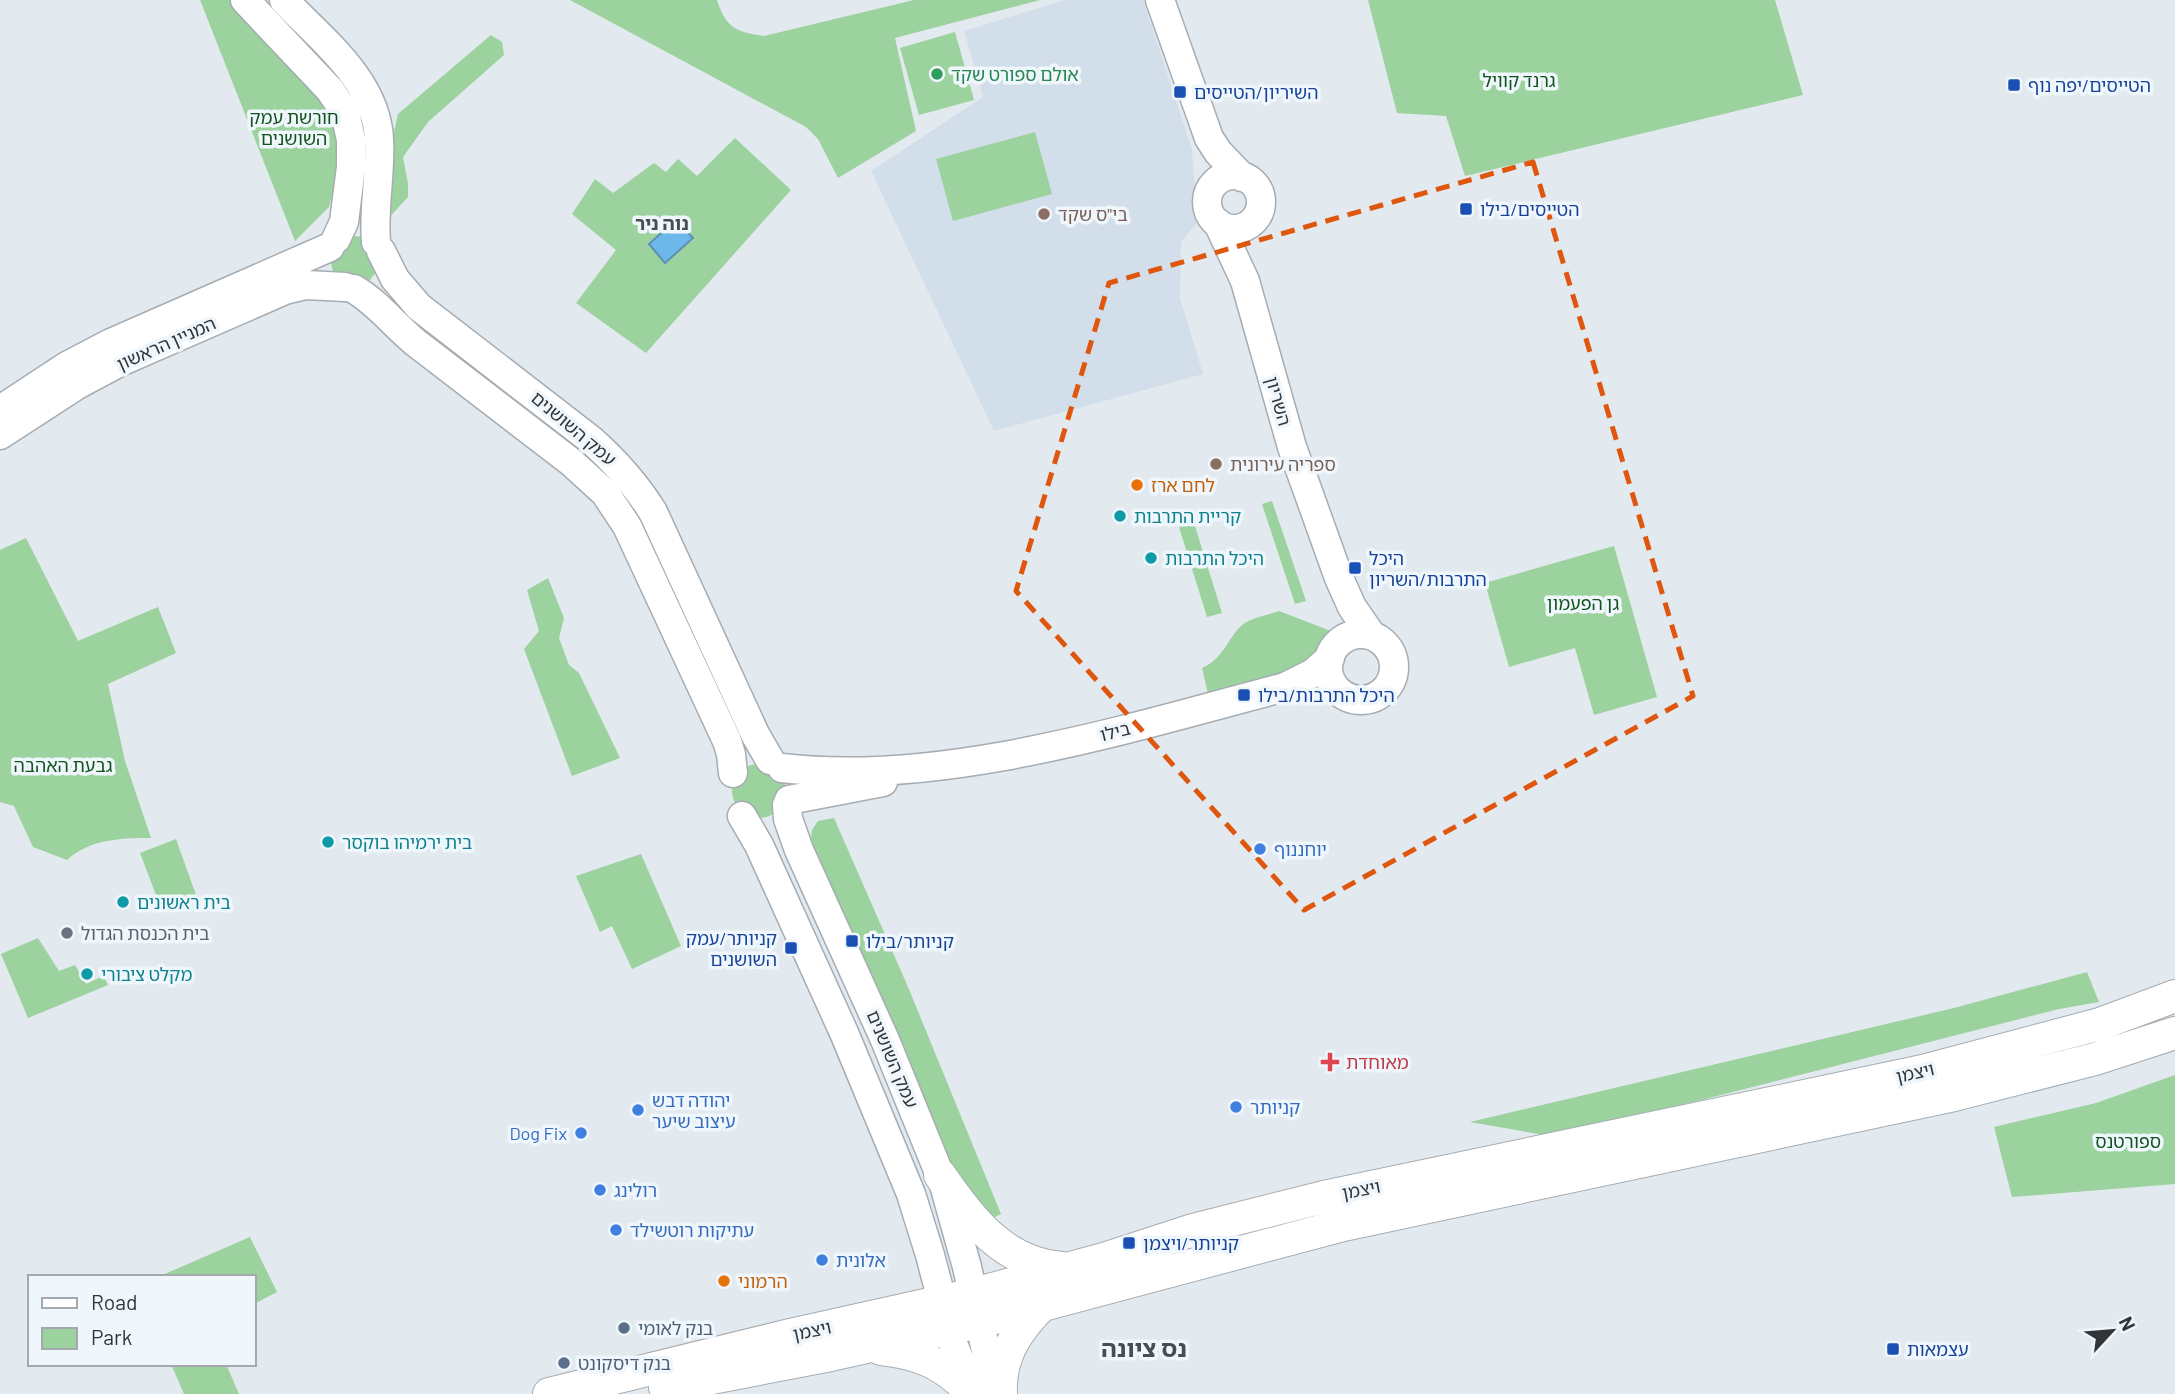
<svg xmlns="http://www.w3.org/2000/svg" width="2175" height="1394" viewBox="0 0 2175 1394" font-family="Barlow,'Noto Sans Hebrew',sans-serif">
<style>
.built{fill:#d2dfea}
.green{fill:#9bd29d}
.water{fill:#6db8ea;stroke:#5b91b4;stroke-width:2}
.lines{fill:none;stroke-linecap:round;stroke-linejoin:round}
.secondary-casing{stroke:#a6adb2;stroke-width:31}
.primary-casing{stroke:#a6adb2;stroke-width:34}
.secondary{stroke:#fff;stroke-width:28}
.primary{stroke:#fff;stroke-width:32}
.marked{fill:none;stroke:#df570e;stroke-width:5;stroke-dasharray:14 9;stroke-linejoin:round}
.leisure-dot{fill:#2e9e5b;stroke:#eff6fc;stroke-width:2.5}
.transit-dot{fill:#1a4fb4;stroke:#eff6fc;stroke-width:2.5}
.education-dot{fill:#8d6e63;stroke:#eff6fc;stroke-width:2.5}
.food-dot{fill:#e8710a;stroke:#eff6fc;stroke-width:2.5}
.culture-dot{fill:#0f9aa8;stroke:#eff6fc;stroke-width:2.5}
.shop-dot{fill:#3f7fe0;stroke:#eff6fc;stroke-width:2.5}
.worship-dot{fill:#6b7280;stroke:#eff6fc;stroke-width:2.5}
.health-dot{fill:#e0444e;stroke:#eff6fc;stroke-width:2.5}
.service-dot{fill:#5c6f8a;stroke:#eff6fc;stroke-width:2.5}
.labels{text-anchor:middle;dominant-baseline:central;stroke-width:7;stroke-linejoin:round;paint-order:stroke}
.leisure-label{font-size:18px;fill:#27864d;stroke:#eff6fc;text-anchor:start}
.park-label{font-size:18px;fill:#11531c;stroke:#eff6fc}
.transit-label{font-size:18px;fill:#164399;stroke:#eff6fc;text-anchor:start}
.education-label{font-size:18px;fill:#785e54;stroke:#eff6fc;text-anchor:start}
.street-label{font-size:18px;fill:#323537;stroke:#eff6fc}
.food-label{font-size:18px;fill:#c56008;stroke:#eff6fc;text-anchor:start}
.culture-label{font-size:18px;fill:#0d838f;stroke:#eff6fc;text-anchor:start}
.shop-label{font-size:18px;fill:#366cbe;stroke:#eff6fc;text-anchor:start}
.worship-label{font-size:18px;fill:#5b616d;stroke:#eff6fc;text-anchor:start}
.health-label{font-size:18px;fill:#be3a42;stroke:#eff6fc;text-anchor:start}
.service-label{font-size:18px;fill:#4e5e75;stroke:#eff6fc;text-anchor:start}
.neighbourhood-label{font-size:19px;font-weight:bold;fill:#484d52;stroke:#eff6fc}
.district-label{font-size:24px;font-weight:bold;fill:#484d52;stroke:#eff6fc}
</style>
<rect width="100%" height="100%" fill="#e2e9ef"/>
<path class="built" d="M1065,0H1143L1192,149L1197,223L1181,242L1180,298L1203,374L994,431L871,171L983,97L964,31Z"/>
<path class="green" d="M200,0H232L331,107L338,131L335,184L329,207L295,241Z
M570,0H717C726,28 736,32 764,36L914,0H1040L895,38L916,131L838,178L818,139L806,127Z
M1368,0H1775L1803,95L1465,176L1446,116L1397,113Z
M955,32L974,100L919,115L900,48Z
M491,35L502,42L504,55L428,122L403,157L408,184V197L385,222L392,140L398,114Z
M1035,132L1052,194L953,221L936,159Z
M735,138L791,190L646,353L576,303L616,250L572,214L595,179L613,193L654,163L666,172L678,159L697,176Z
M354,236L363,237L378,269L370,280L363,284L333,273L330,257L346,237Z
M1272,501L1306,601L1295,604L1262,504Z
M1194,523L1222,613L1207,617L1179,527Z
M26,538L78,641L158,607L176,653L108,684L125,761L151,838C121,838 90,839 67,860L33,847L14,806L0,802V550Z
M1614,546L1657,697L1594,715L1575,648L1509,667L1485,583Z
M548,578L564,618L559,638L569,665L579,673L620,758L572,776L524,649L539,631L527,590Z
M1279,611L1331,631L1329,643L1312,667L1209,698L1202,668C1224,658 1226,641 1241,626C1249,618 1268,615 1279,611Z
M732 791a27 27 0 1 1 54 0a27 27 0 1 1-54 0Z
M834,818L908,987L1001,1214L989,1220L956,1183L810,847L812,830L818,821Z
M176,839L196,895L161,908L140,853Z
M641,854L681,946L632,969L612,926L600,932L576,876Z
M38,938L59,971L75,965L86,984L103,976L108,985L28,1018L1,954Z
M2087,972L2099,1002L2059,1009L1556,1137L1470,1122L1954,1008Z
M2175,1075V1184L2012,1197L1994,1127L2096,1103Z
M250,1237L277,1292L254,1304V1277H158Z
M171,1364H226L239,1394H184Z"/>
<path class="water" d="M676,220L693,238L665,263L649,244Z"/>
<g class="lines">
<defs>
<path id="secondary" d="M245,0L330,90L345,112L351,140V167L344,222L336,239
M284,0C322,40 377,81 379,140C381,174 373,208 376,242
M1160,0L1209,138L1218,152L1242,177
M1207 202a27 27 0 1 1 54 0a27 27 0 1 1-54 0Z
M1218,223L1245,281L1292,447L1339,578L1352,607L1372,636
M381,251L395,279L419,307L590,439C615,461 635,483 653,512L755,734L770,760
M354,289C378,303 394,325 416,343L571,462L605,493L627,526L727,741L731,754L733,773
M0,410L67,366L111,343L330,247
M0,435L77,385L120,362L285,290L306,285L345,287
M1328 667a33 33 0 1 1 66 0a33 33 0 1 1-66 0Z
M782,768C942,787 1130,728 1285,687L1313,673L1330,658
M789,800L883,782
M787,805L788,819L799,850L885,1040L944,1185L967,1267L991,1373L998,1394
M742,816L759,845L845,1035L911,1194L930,1255L954,1346L973,1394"/>
<path id="primary" d="M940,1175C970,1219 1004,1264 1062,1268
M881,1349C920,1353 944,1364 971,1392
M665,1387L831,1355L979,1322L1343,1225L1954,1095L2095,1059L2175,1033
M549,1394L790,1335L974,1294L1104,1259L1193,1230L1324,1197L1923,1071L2100,1024L2175,996
M1001,1394C999,1356 1017,1330 1043,1304"/>
</defs>
<use href="#secondary" class="secondary-casing"/>
<use href="#primary" class="primary-casing"/>
<use href="#secondary" class="secondary"/>
<use href="#primary" class="primary"/>
</g>
<path class="marked" d="M1533,162L1693,696L1304,910L1016,591L1109,283Z"/>
<circle class="leisure-dot" cx="937" cy="74" r="7"/>
<g class="transit-dot">
<rect x="2007" y="78" width="14" height="14" rx="3.5"/>
<rect x="1173" y="85" width="14" height="14" rx="3.5"/>
<rect x="1459" y="202" width="14" height="14" rx="3.5"/>
<rect x="1348" y="561" width="14" height="14" rx="3.5"/>
<rect x="1237" y="688" width="14" height="14" rx="3.5"/>
<rect x="845" y="934" width="14" height="14" rx="3.5"/>
<rect x="784" y="941" width="14" height="14" rx="3.5"/>
<rect x="1122" y="1236" width="14" height="14" rx="3.5"/>
<rect x="1886" y="1342" width="14" height="14" rx="3.5"/>
</g>
<g class="education-dot">
<circle cx="1044" cy="214" r="7"/>
<circle cx="1216" cy="464" r="7"/>
</g>
<g class="food-dot">
<circle cx="1137" cy="485" r="7"/>
<circle cx="724" cy="1281" r="7"/>
</g>
<g class="culture-dot">
<circle cx="1120" cy="516" r="7"/>
<circle cx="1151" cy="558" r="7"/>
<circle cx="328" cy="842" r="7"/>
<circle cx="123" cy="902" r="7"/>
<circle cx="87" cy="974" r="7"/>
</g>
<g class="shop-dot">
<circle cx="1260" cy="849" r="7"/>
<circle cx="1236" cy="1107" r="7"/>
<circle cx="638" cy="1110" r="7"/>
<circle cx="581" cy="1133" r="7"/>
<circle cx="600" cy="1190" r="7"/>
<circle cx="616" cy="1230" r="7"/>
<circle cx="822" cy="1260" r="7"/>
</g>
<circle class="worship-dot" cx="67" cy="933" r="7"/>
<path class="health-dot" d="M1326.5 1051.5h7v7h7v7h-7v7h-7v-7h-7v-7h7z"/>
<g class="service-dot">
<circle cx="624" cy="1328" r="7"/>
<circle cx="564" cy="1363" r="7"/>
</g>
<g class="labels">
<g class="leisure-label">
<text x="951" y="74">אולם ספורט שקד</text>
</g>
<g class="park-label">
<text x="1519" y="80">גרנד קוויל</text>
<text x="294" y="117">חורשת עמק<tspan x="294" dy="21">השושנים</tspan></text>
<text x="1583" y="603">גן הפעמון</text>
<text x="63" y="765">גבעת האהבה</text>
<text x="2128" y="1141">ספורטנס</text>
</g>
<g class="transit-label">
<text x="2028" y="85">הטייסים/יפה נוף</text>
<text x="1194" y="92">השיריון/הטייסים</text>
<text x="1480" y="209">הטייסים/בילו</text>
<text x="1369" y="558">היכל<tspan x="1369" dy="21">התרבות/השריון</tspan></text>
<text x="1258" y="695">היכל התרבות/בילו</text>
<text x="777" y="938" text-anchor="end">קניותר/עמק<tspan x="777" dy="21">השושנים</tspan></text>
<text x="866" y="941">קניותר/בילו</text>
<text x="1143" y="1243">קניותר/ויצמן</text>
<text x="1907" y="1349">עצמאות</text>
</g>
<g class="education-label">
<text x="1058" y="214">בי"ס שקד</text>
<text x="1230" y="464">ספריה עירונית</text>
</g>
<g class="street-label">
<text transform="translate(166 343) rotate(-24)">המניין הראשון</text>
<text transform="translate(1279 401) rotate(74)">השריון</text>
<text transform="translate(574 428) rotate(40)">עמק השושנים</text>
<text transform="translate(1115 731) rotate(-14)">בילו</text>
<text transform="translate(893 1059) rotate(67)">עמק השושנים</text>
<text transform="translate(1915 1072) rotate(-13)">ויצמן</text>
<text transform="translate(1361 1189) rotate(-11)">ויצמן</text>
<text transform="translate(812 1330) rotate(-12)">ויצמן</text>
</g>
<g class="food-label">
<text x="1151" y="485">לחם ארז</text>
<text x="738" y="1281">הרמוני</text>
</g>
<g class="culture-label">
<text x="1134" y="516">קריית התרבות</text>
<text x="1165" y="558">היכל התרבות</text>
<text x="342" y="842">בית ירמיהו בוקסר</text>
<text x="137" y="902">בית ראשונים</text>
<text x="101" y="974">מקלט ציבורי</text>
</g>
<g class="shop-label">
<text x="1274" y="849">יוחננוף</text>
<text x="652" y="1100">יהודה דבש<tspan x="652" dy="21">עיצוב שיער</tspan></text>
<text x="1250" y="1107">קניותר</text>
<text x="567" y="1133" text-anchor="end">Dog Fix</text>
<text x="614" y="1190">רולינג</text>
<text x="630" y="1230">עתיקות רוטשילד</text>
<text x="836" y="1260">אלונית</text>
</g>
<g class="worship-label">
<text x="81" y="933">בית הכנסת הגדול</text>
</g>
<g class="health-label">
<text x="1346" y="1062">מאוחדת</text>
</g>
<g class="service-label">
<text x="638" y="1328">בנק לאומי</text>
<text x="578" y="1363">בנק דיסקונט</text>
</g>
<g class="neighbourhood-label">
<text x="662" y="222">נוה ניר</text>
</g>
<g class="district-label">
<text x="1144" y="1347">נס ציונה</text>
</g>
</g>
<rect x="28" y="1275" width="228" height="91" fill="#eff6fc" stroke="#a3a9ad" stroke-width="2"/>
<rect x="42" y="1298" width="35" height="10" fill="#ffffff" stroke="#a3a9ad" stroke-width="2"/>
<text x="91" y="1310" font-size="21" fill="#323537">Road</text>
<rect x="42" y="1328" width="35" height="21" fill="#9bd29d" stroke="#a3a9ad" stroke-width="2"/>
<text x="91" y="1345" font-size="21" fill="#323537">Park</text>
<g transform="translate(2112 1331) rotate(64)" stroke="#eff6fc" stroke-width="5" paint-order="stroke">
<path d="M0-5L12 26L0 18L-12 26Z" fill="#323537"/>
<text y="-10" font-size="19" font-weight="bold" text-anchor="middle" fill="#323537">N</text>
</g>
</svg>
